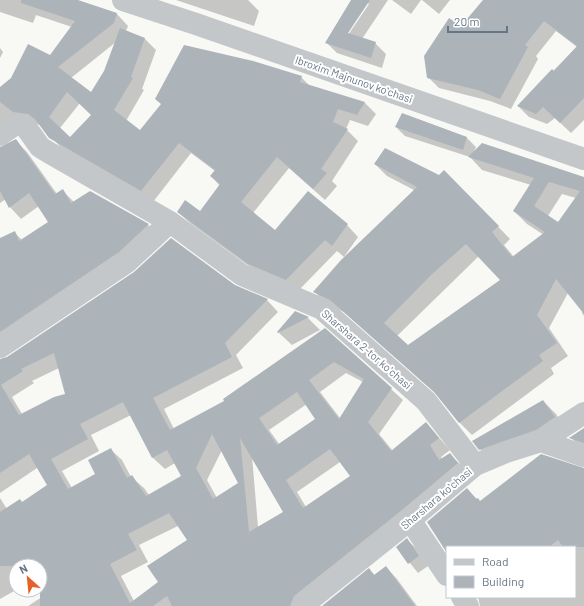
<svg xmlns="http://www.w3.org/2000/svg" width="584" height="606" viewBox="0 0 584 606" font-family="Barlow,sans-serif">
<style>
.shadow{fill:#0003;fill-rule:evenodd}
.building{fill:#acb4ba;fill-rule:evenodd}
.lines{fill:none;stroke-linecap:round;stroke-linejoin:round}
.minor{stroke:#c3c7ca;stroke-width:22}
.labels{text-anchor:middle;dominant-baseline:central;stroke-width:4;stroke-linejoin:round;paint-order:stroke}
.street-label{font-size:11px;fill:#677686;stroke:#fff}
</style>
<rect width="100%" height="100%" fill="#f8f8f5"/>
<path class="shadow" d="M0,0H75L117,14L128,26L126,31L145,39L156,50L142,89L144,90L126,121L140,132L301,77L310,86L365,103L376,114L368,126L350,120L346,129L358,141L332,181L337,186L325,200L289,168L253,213L275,231L347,225L358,237L344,257L337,251L298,291L261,275L190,223L178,212L200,213L220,186L211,176L215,171L191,153L153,202L62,149L41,125L31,123L0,141V88L50,56L72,27L36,15L33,23L0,12ZM116,42L105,71L91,94L71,78ZM80,103L92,115L70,138L60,128Z
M176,0H248L259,11L254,26Z
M352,0H388L362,39L375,43L386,54L382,68L337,53L326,42ZM367,3L369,4L346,38L344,37Z
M392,0H421L411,14Z
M422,0H450L439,14Z
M484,0H584V120L571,133L555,118L547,124L529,117L518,106L577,47L556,31L536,56L538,59L511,109L490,101L439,88L428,77L461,28Z
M0,48L3,52L0,58Z
M402,114L467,138L476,147L473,154L584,179V316L582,313L583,311L568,293L549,328L568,356L551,368L554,374L472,435L460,423L439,396L344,312L326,304L314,291L414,190L387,176L375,164L457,184L510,239L504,245L514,257L544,235L527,224L514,211L531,185L482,170L470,157L405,136L396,127ZM562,194L576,198L559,223L548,216ZM479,256L501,280L408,346L397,336Z
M16,141L27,152L57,194L63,191L74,202L90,192L148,225L160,237L0,353V239L14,232L22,240L49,223L39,206L21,219L10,207L6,199L0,203V148Z
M234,286L267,300L278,312L236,355L243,368L164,409L174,429L226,401L325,329L403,400L379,434L393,451L426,423L450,450L441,457L442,459L450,455L462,466L308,606H28L45,595L40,587V566H16V590L0,599V498L7,509L22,503L48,486L37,468L0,493V360ZM59,368L66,395L22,414L12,397L34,383L32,381ZM346,373L363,382L340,418L320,392ZM307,404L317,419L280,445L269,430ZM131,415L153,458L165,469L175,463L183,477L149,495L144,488L131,477L122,460L110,449L97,474L72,488L62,471L99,451L91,435ZM222,450L239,484L217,498L207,480ZM252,456L284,513L258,527ZM340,462L351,477L306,507L297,492ZM178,526L188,540L160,582L134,601L121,576L148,562L139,545Z
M296,312L308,318L320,330L292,345L279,333Z
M543,401L556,414L567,431L493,462L480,449Z
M584,429V450L571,438Z
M584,469V606H480L478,597H575V547H447V551L428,522L467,489L480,502Z
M407,540L416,548L428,566L418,573L397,547Z
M386,567L397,579L417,606H324L369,570L375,575Z"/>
<path class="building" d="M21,0H78L117,13L114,23L58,67L91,92L104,71L120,28L145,38L131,77L133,78L114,110L140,130L161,104L155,99L184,45L253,61L302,76L300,82L365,102L357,115L338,109L333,122L348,129L321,169L327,173L313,189L277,157L241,202L275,230L308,191L348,224L332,246L325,240L286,280L248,264L177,212L185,200L200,211L220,184L210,176L215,170L179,143L141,191L49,138L35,119L28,114L13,112L0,102V87L11,78L28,44L50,55L75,21L21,3ZM67,92L91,115L70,137L49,117Z
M351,0H370L348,33L376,42L371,58L325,43Z
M483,0H584V98L560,123L543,107L536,114L517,106L552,69L554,71L577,46L544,21L525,45L528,47L500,99L478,90L427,78L424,56L449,18L461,26Z
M402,113L467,137L463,150L395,127Z
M16,139L55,194L63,189L71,203L90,191L149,224L119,252L0,332V238L15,231L19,241L48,222L29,193L9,208L0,191V147Z
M482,143L584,177V314L556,279L537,315L557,343L539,355L543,361L459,423L434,392L330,300L313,292L341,260L417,187L374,164L385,148L439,175L444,170L499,226L492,232L512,257L545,232L513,211L534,178L468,157ZM549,182L580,191L558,222L534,206ZM466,244L500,280L408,345L384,323L431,275Z
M171,238L235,285L268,299L225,343L232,357L153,398L170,430L224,401L223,399L325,328L392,388L368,422L391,451L426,422L439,438L430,445L439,460L450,453L458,463L402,510L294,596L290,606H172L167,596L153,606H40V566H0V512L20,499L22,502L47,485L29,454L0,473V359L7,357L134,272ZM54,353L65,394L54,397L19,415L1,385L23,371L21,369ZM334,362L364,379L339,419L309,380ZM297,392L315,419L277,445L259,418ZM123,402L152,458L167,450L181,476L146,496L132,475L127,478L111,448L88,460L95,474L68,489L51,459L88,439L80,424ZM212,434L238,483L213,499L196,468ZM240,438L283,512L249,532L244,479ZM330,449L350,476L303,508L286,480ZM169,513L187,540L147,566L158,582L130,603L110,564L137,550L128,534Z
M295,311L309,317L278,333L277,332Z
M543,400L555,417L536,430L479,450L472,441Z
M584,428V443L569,438Z
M541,454L584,468V547H563L558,540L549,547H447V553L427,522L467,488L476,499L478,498L480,501Z
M407,538L419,556L408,564L396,547Z
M386,566L415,606H322L369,568L374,575Z"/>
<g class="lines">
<path class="minor" d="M123,0L196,24L584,159
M0,135L16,124L25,126L40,147L48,152L170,222
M0,347L127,262L170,222L242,275L322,309L426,401L475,465
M541,441L584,456
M410,520L447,575
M462,597L468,606
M302,606L410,520L475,465L506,452L541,441L584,413"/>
</g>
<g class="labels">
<g class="street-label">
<text transform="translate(354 79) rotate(19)">Ibroxim Majnunov koʻchasi</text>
<text transform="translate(367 349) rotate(41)">Sharshara 2-tor koʻchasi</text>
<text transform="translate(436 498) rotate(-40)">Sharshara koʻchasi</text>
</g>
</g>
<rect x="446" y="546" width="130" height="52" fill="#ffffff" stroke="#c2c8cf"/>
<rect x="454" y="559" width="20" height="6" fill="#c3c7ca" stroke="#c2c8cf"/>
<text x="482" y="566" font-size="12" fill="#677686">Road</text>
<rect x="454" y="576" width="20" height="12" fill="#acb4ba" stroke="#c2c8cf"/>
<text x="482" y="586" font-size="12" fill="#677686">Building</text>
<g transform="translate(28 578) rotate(333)"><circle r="19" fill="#ffffff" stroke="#c2c8cf"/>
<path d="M0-3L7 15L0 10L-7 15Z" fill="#e46229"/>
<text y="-6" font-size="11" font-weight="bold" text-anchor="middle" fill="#677686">N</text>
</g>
<path d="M448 26v6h59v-6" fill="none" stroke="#677686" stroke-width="2"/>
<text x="454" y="26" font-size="12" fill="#677686" stroke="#ffffff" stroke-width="3" paint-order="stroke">20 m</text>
</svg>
